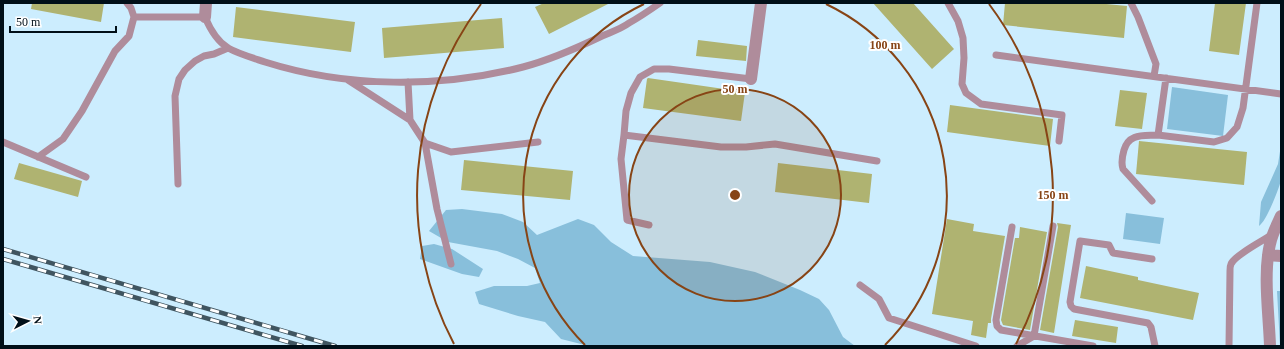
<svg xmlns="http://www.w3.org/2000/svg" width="1284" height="349" viewBox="0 0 1284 349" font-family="'Times New Roman',serif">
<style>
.green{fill:#88bfdb}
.building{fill:#afb371}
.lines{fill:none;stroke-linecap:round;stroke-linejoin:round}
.lane{stroke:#af8c9b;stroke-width:7}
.street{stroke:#af8c9b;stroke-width:12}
.rail-casing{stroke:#405560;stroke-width:4.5}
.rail{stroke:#fff;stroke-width:3;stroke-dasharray:9;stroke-linecap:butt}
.ring{fill:none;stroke:#874415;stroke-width:2}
.centre{fill:#874415;stroke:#fff;stroke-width:2}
.ring-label{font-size:12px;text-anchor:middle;font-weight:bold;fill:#874415;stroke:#fff;stroke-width:4;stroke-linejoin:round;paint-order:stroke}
</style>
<rect width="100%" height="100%" fill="#ccedfe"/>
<path class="green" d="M1172,87L1228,95L1223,136L1167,129Z
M1281,145C1281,156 1283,169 1281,180C1279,189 1266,222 1259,226L1261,202L1278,164Z
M462,209L502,214L523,222L537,235L578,219L594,225L611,242L633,256L710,262L755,272L800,290L819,299L829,310L843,337L855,346H589L561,339L545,322L518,316L479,304L475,292L494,286H527L540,283L535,268L518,259L497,251L448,242L429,231L446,210Z
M1126,213L1164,218L1160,244L1123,239Z
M434,244L452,249L483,269L479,277L462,274L420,259L422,246Z
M1277,291H1281V346H1280Z"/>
<path class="building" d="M32,3H104L101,22L31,9Z
M544,3H610L549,34L535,7Z
M873,3H913L954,49L932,69Z
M1005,3H1096L1127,6L1124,38L1003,25Z
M1215,3H1246L1239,55L1209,51Z
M236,7L355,22L351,52L233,37Z
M502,18L504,48L384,58L382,28Z
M698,40L747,46L746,61L696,56Z
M648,78L745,92L741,121L643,108L647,79Z
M1120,90L1147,93L1142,129L1115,126Z
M950,105L1053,119L1050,146L947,132Z
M1139,141L1247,152L1244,185L1136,174Z
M464,160L573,171L570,200L461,190Z
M19,163L82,181L78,197L14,179Z
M778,163L872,174L869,203L775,192Z
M947,219L974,224L973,231L1005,236L991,319V323H988L986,338L971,335L973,321L932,314Z
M1057,223L1071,225L1054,333L1040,330L1058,227Z
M1020,227L1047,232L1030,330L1003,325L1001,320L1015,238H1019Z
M1086,266L1138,277V280L1199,293L1193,320L1080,298Z
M1075,320L1118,327L1116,343L1072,336Z"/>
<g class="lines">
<path class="lane" d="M127,3L131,8L134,17H205C210,29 217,41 228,48C239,54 253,58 265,62C347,88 440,88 523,67C550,60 577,48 602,36C611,32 621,29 629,23C640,17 650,10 660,3
M948,3L958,21L963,38L964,58L962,84L966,93L981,104L1062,115L1059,141
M1131,3L1138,17L1156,64L1154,76
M996,55L1281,94
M1166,78L1158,135L1214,142L1227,138L1237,127L1243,108L1257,3
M751,79L669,69H654L640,77L631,93L626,111L624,135L721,147H746L775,144L877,161
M348,80L410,120
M408,82L410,120L425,143L451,152L538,142
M624,135L621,159L627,220L649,225
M3,142L86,177
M425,143L437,209L451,264
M38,157L63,139L82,111L115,51L129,36L134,17
M178,184L175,96L179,79L185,70L195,61L204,56L214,54L228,48
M1152,201L1123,169C1121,163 1122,157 1124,150C1129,133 1143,136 1158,135
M1012,227L996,320L997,326L1001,330L1093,346
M1152,259L1113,253L1109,245L1080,241L1070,302L1071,306L1074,309L1148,323L1151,327L1155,346
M860,285L879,299L889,318L976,346
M1017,346L1034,336L1053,226
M1229,346L1230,271C1230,269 1230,266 1231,264C1235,255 1264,240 1273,234"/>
<path class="street" d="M205,17L206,3
M751,79L761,3
M1268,255L1281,256
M1270,346C1269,315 1263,274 1270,244C1272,234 1277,225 1281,216"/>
<defs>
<path id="rail" d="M3,249L335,346
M3,259L302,346"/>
</defs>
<use href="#rail" class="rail-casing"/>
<use href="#rail" class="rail"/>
</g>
<circle cx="735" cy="195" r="106" fill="#874415" fill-opacity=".12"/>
<g class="ring">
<circle cx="735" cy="195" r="106"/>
<path d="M585 345A212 212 0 0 1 644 4M826 4A212 212 0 0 1 885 345"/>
<path d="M454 344A318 318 0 0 1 481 4M989 4A318 318 0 0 1 1016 344"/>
</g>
<circle cx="735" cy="195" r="6" class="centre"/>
<g class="ring-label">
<text x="885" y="49">100 m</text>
<text x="735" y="93">50 m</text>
<text x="1053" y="199">150 m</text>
</g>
<rect width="1284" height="349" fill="none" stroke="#000f18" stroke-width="8"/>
<g transform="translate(28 321) rotate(84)" stroke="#ffffff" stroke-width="3" paint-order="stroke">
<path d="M0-3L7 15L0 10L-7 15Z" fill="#000f18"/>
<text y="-6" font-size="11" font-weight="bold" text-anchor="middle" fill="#000f18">N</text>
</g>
<path d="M10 26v6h106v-6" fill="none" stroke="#000f18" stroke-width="2"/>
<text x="16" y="26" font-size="12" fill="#000f18" stroke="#ffffff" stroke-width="3" paint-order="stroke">50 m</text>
</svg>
